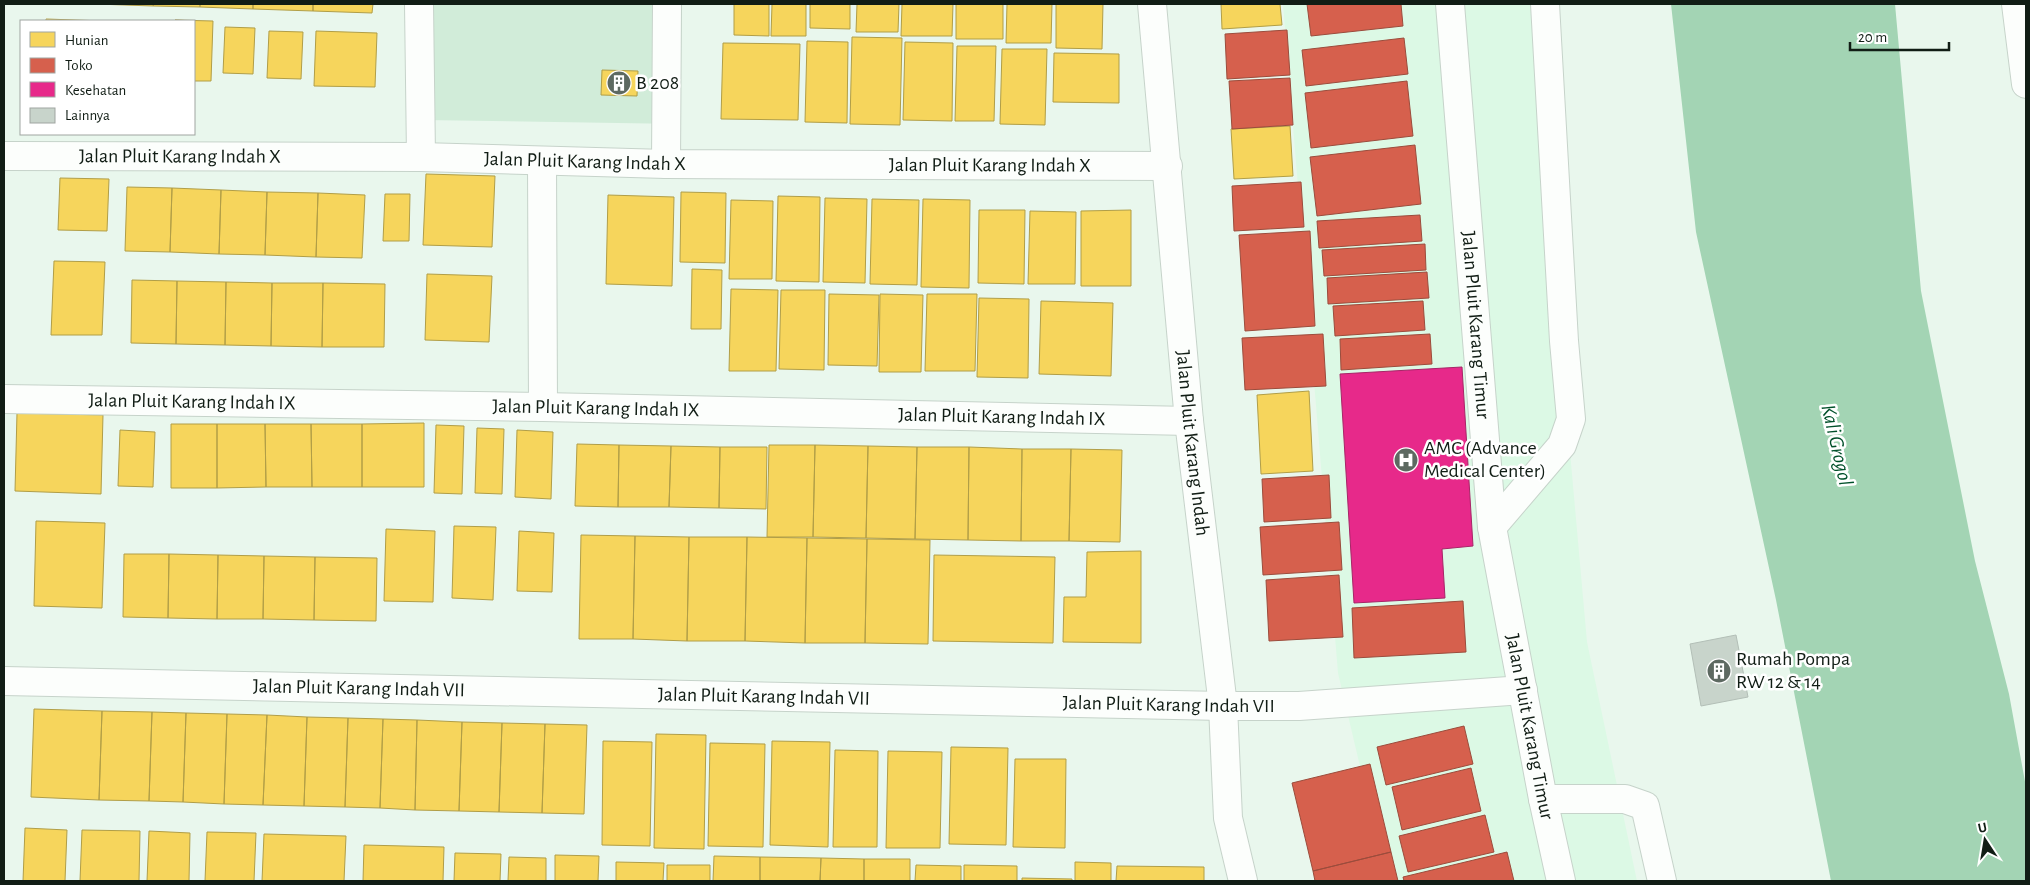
<svg xmlns="http://www.w3.org/2000/svg" width="2030" height="885" viewBox="0 0 2030 885" font-family="'Alegreya Sans',sans-serif">
<style>
.built{fill:#dcf9e5}
.green{fill:#d1ecd9}
.water{fill:#a3d4b4}
.homes{fill:#f6d55c;stroke:#b19e47}
.shops{fill:#d6604d;stroke:#9b4c3c}
.health{fill:#e7298a;stroke:#a72567}
.building{fill:#c8d4cb;stroke:#b3bfb7}
.lines{fill:none;stroke-linecap:round;stroke-linejoin:round}
.minor-casing{stroke:#c6d3ca;stroke-width:30}
.minor{stroke:#fcfefc;stroke-width:28}
.labels{text-anchor:middle;dominant-baseline:central;stroke-width:5;stroke-linejoin:round;paint-order:stroke}
.poi-label{font-size:20px;fill:#111d15;stroke:#fff;text-anchor:start}
.street-label{font-size:20px;fill:#111d15;stroke:#fff}
.water-label{font-size:21px;font-style:italic;fill:#00502a;stroke:#fff}
</style>
<rect width="100%" height="100%" fill="#e9f7ed"/>
<path class="built" d="M1283,4H1530L1587,642L1637,881H1387L1338,673Z"/>
<path class="green" d="M425,4H682L680,124L423,120Z"/>
<path class="water" d="M1671,4H1895L1921,291L1975,561L2009,694L2026,787V881H1831L1776,600L1696,232Z"/>
<path class="homes" d="M96,4H154L153,6Z
M154,4H200V7L153,6Z
M200,4H253V9L200,7Z
M253,4H313V11L253,9Z
M313,4H373L372,13L313,11Z
M734,4H769V36L734,35Z
M772,4H806V36H771Z
M810,4H850V29L810,28Z
M857,4H899L898,32H856Z
M902,4H953L952,36H901Z
M956,4H1003V39H956Z
M1007,4H1052L1051,43H1006Z
M1056,4H1103L1102,49L1056,48Z
M1221,4H1280L1282,25L1222,29Z
M46,19L104,21H46Z
M175,20L213,21L211,81H194V21Z
M225,27L255,28L253,74L223,73Z
M269,31L303,32L301,79L267,78Z
M316,31L377,33L375,87L314,86Z
M852,37L902,38L900,125L850,124Z
M807,41L848,42L847,123L805,122Z
M905,42L953,43L952,121L903,120Z
M723,43L800,44L798,120L721,119Z
M957,46H996L994,121H955Z
M1002,49H1047L1045,125L1000,124Z
M1054,53L1119,54V103L1053,102Z
M602,70L638,71L637,96L601,95Z
M1290,126L1293,176L1234,179L1231,129Z
M426,174L495,176L492,247L423,245Z
M60,178L109,179L107,231L58,230Z
M127,187L172,188L170,252L125,251Z
M172,188L221,190L219,254L170,252Z
M221,190L267,192L265,255L219,254Z
M267,192L318,193L316,257L265,255Z
M681,192L726,193L725,263L680,262Z
M318,193L365,195L362,258L316,257Z
M385,194H410L409,241H383Z
M608,195L674,197L672,286L606,284Z
M778,196L820,197L819,282L776,281Z
M825,198L867,199L865,283L823,282Z
M872,199L919,200L917,285L870,284Z
M923,199L970,200L969,288L921,287Z
M731,200L773,201L772,279H729Z
M979,210H1025L1024,284L978,283Z
M1131,210V286H1081V211Z
M1030,211L1076,212L1075,284H1028Z
M54,261L105,262L102,335H51Z
M692,269L722,270L721,329H691Z
M427,274L492,276L489,342L425,340Z
M132,280L177,281L176,344L131,343Z
M177,281L226,282L225,345L176,344Z
M226,282L272,283L271,346L225,345Z
M272,283H323L322,347L271,346Z
M323,283L385,284L384,347H322Z
M731,289L778,290L776,371H729Z
M781,290H825L824,370L779,369Z
M829,294L879,295L877,366L828,365Z
M880,294L923,295L921,372H879Z
M927,294H977L975,371H925Z
M979,298L1029,299L1028,378L977,377Z
M1041,301L1113,303L1111,376L1039,374Z
M1309,391L1313,471L1261,474L1257,395Z
M17,413L103,415L101,494L15,491Z
M424,423V487H362V424Z
M171,424H217V488H171Z
M217,424H265L266,487L217,488Z
M265,424H311L312,487H266Z
M311,424H362V487H312Z
M436,425L464,426L462,494L434,493Z
M477,428L504,429L502,494L475,493Z
M120,430L155,432L153,487L118,486Z
M517,430L553,432L551,499L515,497Z
M577,444L619,445L618,507L575,506Z
M619,445L671,446L669,507H618Z
M769,445H815L813,537H767Z
M815,445L868,446L866,538L813,537Z
M671,446L720,447L719,508L669,507Z
M868,446L917,447L915,539L866,538Z
M720,447H767L766,509L719,508Z
M917,447H969L968,540L915,539Z
M969,447L1022,449L1021,541L968,540Z
M1022,449H1071L1069,541H1021Z
M1071,449L1122,450L1120,542L1069,541Z
M36,521L105,523L102,608L34,606Z
M454,526L496,527L493,600L452,598Z
M386,529L435,531L433,602L384,601Z
M519,531L554,533L552,592L517,591Z
M581,535L635,536L633,639H579Z
M635,536L689,537L687,641L633,639Z
M689,537H747L745,641H687Z
M747,537L807,538L805,643L745,641Z
M807,538L867,539L865,643H805Z
M867,539L930,540L928,644L865,643Z
M1141,551V643L1063,642L1064,597H1086L1087,552Z
M124,554H169L168,618L123,617Z
M169,554L218,555L217,619L168,618Z
M218,555L264,556L263,619H217Z
M934,555L1055,557L1053,643L933,641Z
M264,556L315,557L314,620L263,619Z
M315,557L377,558L376,621L314,620Z
M34,709L102,711L99,800L31,797Z
M102,711L152,712L149,801L99,800Z
M152,712L186,713L183,802L149,801Z
M186,713L227,714L224,804L183,802Z
M227,714L267,715L263,805L224,804Z
M267,715L307,717L304,806L263,805Z
M307,717L348,718L345,807L304,806Z
M348,718L383,719L380,808L345,807Z
M383,719L417,720L415,810L380,808Z
M417,720L462,722L459,811L415,810Z
M462,722L502,723L499,812L459,811Z
M502,723L545,724L542,813L499,812Z
M545,724L587,725L584,814L542,813Z
M656,734L706,735L704,849L654,848Z
M603,741L652,742L650,846L602,845Z
M772,741L830,742L828,847L770,845Z
M710,743L765,744L763,847L708,846Z
M951,747L1008,748L1006,845L949,844Z
M835,750L878,751L877,847H833Z
M888,751L942,752L940,848H886Z
M1015,759H1066L1065,848L1013,847Z
M25,828L67,830L65,881H23Z
M82,830L140,831L139,881H80Z
M149,831L190,833L189,881H147Z
M207,832L256,833L254,881H205Z
M264,834L346,836L344,881H262Z
M364,845L444,847L443,881H363Z
M455,853L501,854L500,881H454Z
M555,855L599,856L598,881H555Z
M714,856L760,857V881H713Z
M509,857L546,858V881H508Z
M760,857L821,858L820,881H760Z
M821,858L864,859V881H820Z
M864,859H910V881H864Z
M616,862L664,863L663,881H616Z
M1075,862L1111,863V881H1075Z
M667,865H710V881H667Z
M916,865L961,866V881H915Z
M964,865L1017,866V881H964Z
M1117,866L1204,867V881H1116Z
M1022,878L1072,879V881H1022Z"/>
<path class="shops" d="M1307,4H1401L1403,26L1311,36Z
M1287,30L1290,75L1227,79L1225,34Z
M1404,38L1408,74L1306,86L1302,50Z
M1290,78L1293,125L1232,129L1229,81Z
M1407,81L1413,136L1311,148L1305,93Z
M1415,145L1421,204L1317,216L1310,157Z
M1301,182L1304,227L1234,231L1232,186Z
M1420,215L1422,241L1319,248L1317,221Z
M1310,231L1315,326L1245,331L1239,235Z
M1425,244L1426,270L1324,276L1322,250Z
M1427,272L1429,298L1328,304L1327,278Z
M1423,301L1425,330L1335,336L1333,306Z
M1323,334L1326,386L1245,390L1242,338Z
M1430,334L1432,364L1341,370L1340,339Z
M1329,475L1331,518L1264,522L1262,479Z
M1339,522L1342,570L1263,575L1260,527Z
M1339,575L1343,637L1269,641L1266,580Z
M1463,601L1466,652L1354,658L1352,608Z
M1464,726L1473,764L1386,785L1377,747Z
M1370,764L1391,852L1313,871L1292,783Z
M1471,768L1481,811L1402,830L1392,787Z
M1485,815L1494,852L1408,872L1399,836Z
M1391,852L1398,881H1315L1313,871Z
M1507,852L1514,881H1404L1403,877Z"/>
<path class="health" d="M1462,367L1473,546L1442,549L1445,598L1354,603L1340,374Z"/>
<path class="building" d="M1736,635L1748,697L1701,706L1690,644Z"/>
<g class="lines">
<defs>
<g id="minor">
<path d="M419,4L421,157"/>
<path id="s1" d="M1152,4L1189,421L1223,706L1228,818L1243,881"/>
<path id="s2" d="M1450,4L1492,527L1543,799L1561,881"/>
<path d="M2016,4L2026,84"/>
<path id="s3" d="M4,156L421,157L666,164L1168,166"/>
<path d="M542,161L543,407"/>
<path d="M666,164L667,4"/>
<path id="s4" d="M4,399L543,407L1189,421"/>
<path d="M1492,527L1562,445L1571,419L1564,341L1545,4"/>
<path id="s5" d="M4,681L1223,706H1299L1523,690"/>
<path d="M1543,799H1625L1645,806L1662,881"/>
</g>
</defs>
<use href="#minor" class="minor-casing"/>
<use href="#minor" class="minor"/>
</g>
<defs>
<symbol id="building-disc" viewBox="-11 -11 22 22"><circle r="9.5" fill="#5d6961" stroke="#fff"/><path d="M-4-6H4V6H1V3H-1V6H-4ZM-2.5-4.3h1.7v1.8h-1.7ZM.8-4.3h1.7v1.8H.8ZM-2.5-1h1.7V.8h-1.7ZM.8-1h1.7V.8H.8Z" fill="#fff"/></symbol>
<symbol id="hospital-disc" viewBox="-11 -11 22 22"><circle r="9.5" fill="#5d6961" stroke="#fff"/><path d="M-5-5h3v3.5h4V-5h3V5h-3V1.5h-4V5h-3Z" fill="#fff"/></symbol>
</defs>
<g fill-rule="evenodd">
<use href="#building-disc" x="605" y="69" width="28" height="28"/>
<use href="#hospital-disc" x="1392" y="446" width="28" height="28"/>
<use href="#building-disc" x="1705" y="657" width="28" height="28"/>
</g>
<g class="labels">
<g class="poi-label">
<text x="636" y="83">B 208</text>
<text x="1424" y="448">AMC (Advance<tspan x="1424" dy="23">Medical Center)</tspan></text>
<text x="1736" y="659">Rumah Pompa<tspan x="1736" dy="23">RW 12 &amp; 14</tspan></text>
</g>
<g class="street-label">
<text stroke="none"><textPath href="#s3" startOffset="176">Jalan Pluit Karang Indah X</textPath></text>
<text stroke="none"><textPath href="#s3" startOffset="581">Jalan Pluit Karang Indah X</textPath></text>
<text stroke="none"><textPath href="#s3" startOffset="986">Jalan Pluit Karang Indah X</textPath></text>
<text stroke="none"><textPath href="#s2" startOffset="322">Jalan Pluit Karang Timur</textPath></text>
<text stroke="none"><textPath href="#s4" startOffset="188">Jalan Pluit Karang Indah IX</textPath></text>
<text stroke="none"><textPath href="#s4" startOffset="592">Jalan Pluit Karang Indah IX</textPath></text>
<text stroke="none"><textPath href="#s4" startOffset="998">Jalan Pluit Karang Indah IX</textPath></text>
<text stroke="none"><textPath href="#s1" startOffset="441">Jalan Pluit Karang Indah</textPath></text>
<text stroke="none"><textPath href="#s5" startOffset="355">Jalan Pluit Karang Indah VII</textPath></text>
<text stroke="none"><textPath href="#s5" startOffset="760">Jalan Pluit Karang Indah VII</textPath></text>
<text stroke="none"><textPath href="#s5" startOffset="1165">Jalan Pluit Karang Indah VII</textPath></text>
<text stroke="none"><textPath href="#s2" startOffset="728">Jalan Pluit Karang Timur</textPath></text>
</g>
<g class="water-label">
<text transform="translate(1837 445) rotate(77)">Kali Grogol</text>
</g>
</g>
<rect width="2030" height="885" fill="none" stroke="#111d15" stroke-width="10"/>
<rect x="20" y="20" width="175" height="115" fill="#ffffff" stroke="#a0a5a1"/>
<rect x="30" y="32" width="25" height="15" fill="#f6d55c" stroke="#a0a5a1"/>
<text x="65" y="45" font-size="15" fill="#111d15">Hunian</text>
<rect x="30" y="58" width="25" height="15" fill="#d6604d" stroke="#a0a5a1"/>
<text x="65" y="70" font-size="15" fill="#111d15">Toko</text>
<rect x="30" y="82" width="25" height="15" fill="#e7298a" stroke="#a0a5a1"/>
<text x="65" y="95" font-size="15" fill="#111d15">Kesehatan</text>
<rect x="30" y="108" width="25" height="15" fill="#c8d4cb" stroke="#a0a5a1"/>
<text x="65" y="120" font-size="15" fill="#111d15">Lainnya</text>
<g transform="translate(1985 840) rotate(348)" stroke="#ffffff" stroke-width="4" paint-order="stroke">
<path d="M0-4L9 19L0 12L-9 19Z" fill="#111d15"/>
<text y="-8" font-size="14" font-weight="bold" text-anchor="middle" fill="#111d15">U</text>
</g>
<path d="M1850 42v8h99v-8" fill="none" stroke="#111d15" stroke-width="2.5"/>
<text x="1858" y="42" font-size="15" fill="#111d15" stroke="#ffffff" stroke-width="4" paint-order="stroke">20 m</text>
</svg>
